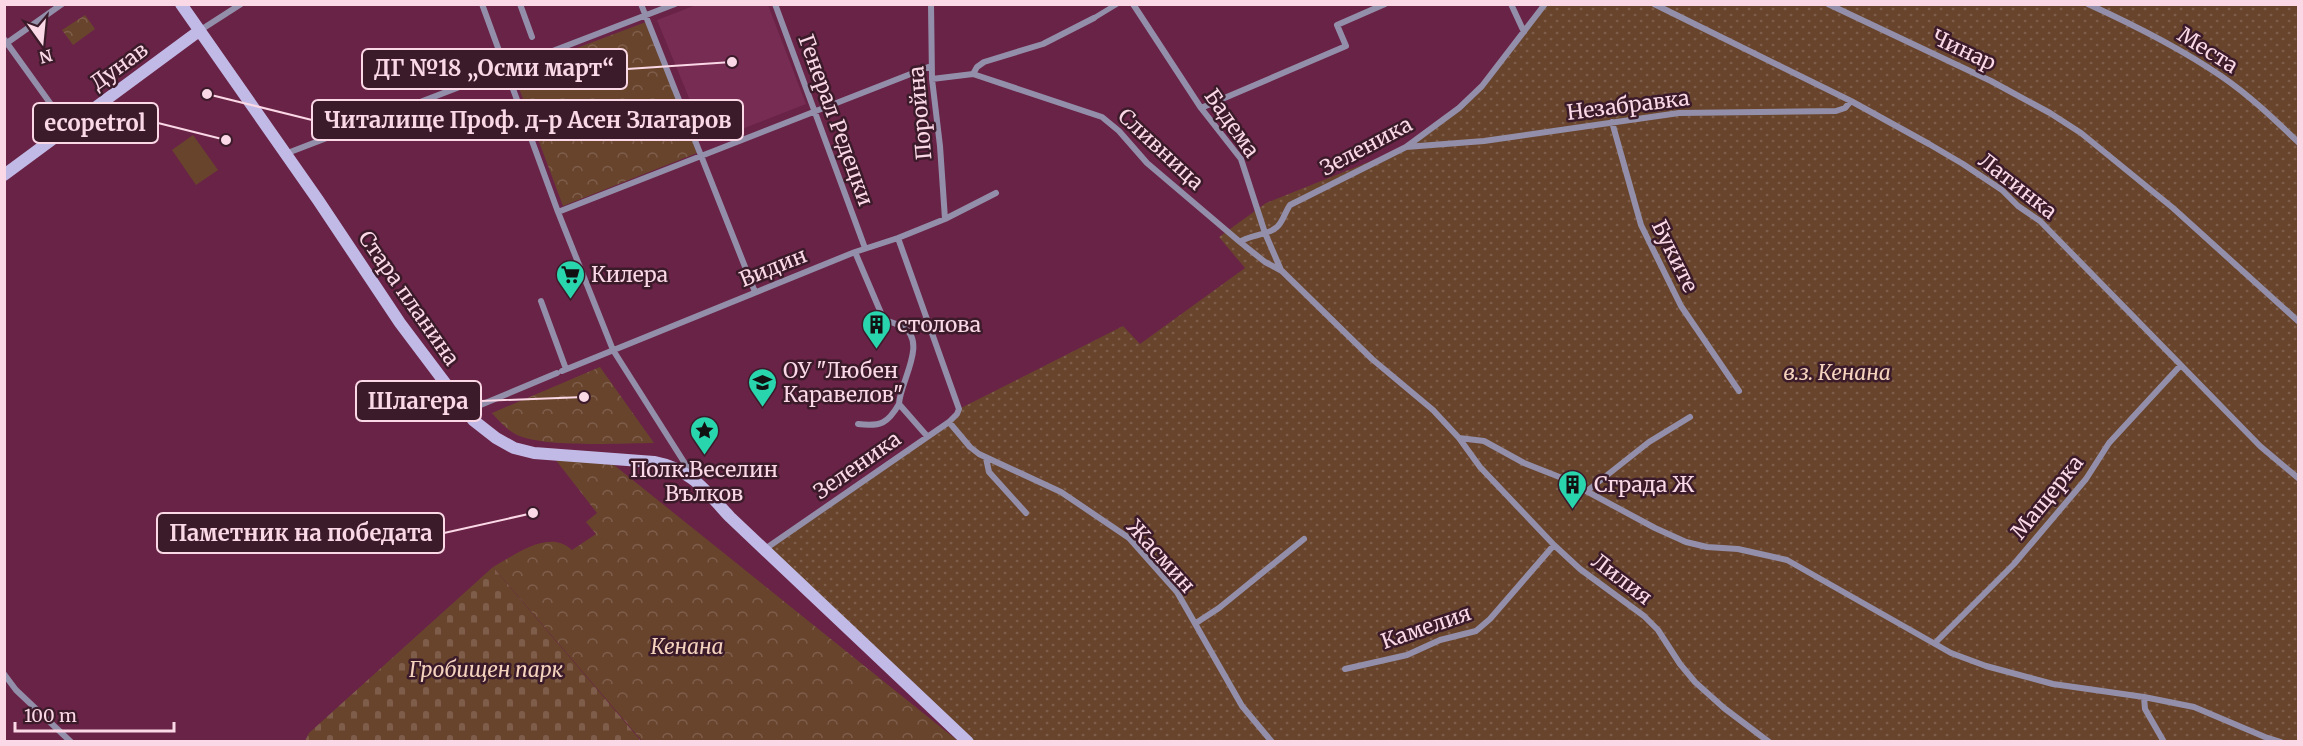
<svg xmlns="http://www.w3.org/2000/svg" width="2303" height="746" viewBox="0 0 2303 746" font-family="Merriweather,serif">
<style>
.built{fill:#772c53}
.grass{fill:url(#grass-dots)}
.cemetery{fill:url(#cemetery-stones)}
.park{fill:url(#park-crowns)}
.pitch{fill:#68442d}
.lines{fill:none;stroke-linecap:round;stroke-linejoin:round}
.pedestrian{stroke:#938faa;stroke-width:5}
.minor{stroke:#938faa;stroke-width:6}
.secondary{stroke:#c1bae6;stroke-width:12}
.labels{text-anchor:middle;dominant-baseline:central;stroke-width:5;stroke-linejoin:round;paint-order:stroke}
.street-label{font-size:21px;fill:#fbd8e6;stroke:#3b1b2a}
.poi-label{font-size:21px;fill:#fbd8e6;stroke:#3b1b2a;text-anchor:start}
.park-label{font-size:21px;font-style:italic;fill:#f5d2bd;stroke:#3b1b2a}
.leader{fill:none;stroke:#fbd8e6;stroke-width:2}
.callout-dot{fill:#fbd8e6;stroke:#3b1b2a;stroke-width:2}
.callout{fill:#3b1b2a;stroke:#fbd8e6;stroke-width:2}
.callout-label{font-size:22px;text-anchor:middle;font-weight:bold;fill:#fbd8e6}
</style>
<defs>
<pattern id="grass-dots" width="8" height="8" patternUnits="userSpaceOnUse" patternTransform="scale(1.5)"><rect width="8" height="8" fill="#68442d"/><path d="M2 2h.1M6 6h.1" fill="none" stroke="#7e5e4b" stroke-width="1.8" stroke-linecap="round"/></pattern>
<pattern id="cemetery-stones" width="16" height="16" patternUnits="userSpaceOnUse" patternTransform="scale(1.5)"><rect width="16" height="16" fill="#68442d"/><path d="M2 7V4a2 2 0 0 1 4 0v3zM10 15v-3a2 2 0 0 1 4 0v3z" fill="#7e5e4b"/></pattern>
<pattern id="park-crowns" width="20" height="18" patternUnits="userSpaceOnUse" patternTransform="scale(1.5)"><rect width="20" height="18" fill="#68442d"/><path d="M2 6a3 3 0 1 1 6 0M12 15a3 3 0 1 1 6 0" fill="none" stroke="#7e5e4b"/></pattern>
</defs>
<rect width="100%" height="100%" fill="#692346"/>
<path class="built" d="M696,5H768L806,104L732,133L726,122L703,132L657,20Z"/>
<path class="grass" d="M1544,5H2298V741H968L765,549L949,422L959,409L1123,326L1140,344L1245,268L1219,237L1266,203L1406,147L1482,86Z"/>
<path class="cemetery" d="M493,567L641,741H305L309,733Z"/>
<path class="park" d="M85,15L95,29L73,45L62,30Z
M646,22L697,153L563,206L513,72Z
M600,367L654,443C621,443 546,448 517,435C507,430 500,422 492,413Z
M555,459L614,465L958,741H642L493,567C515,555 549,528 572,550L596,534L586,522L597,513Z"/>
<path class="pitch" d="M193,135L218,170L196,185L172,150Z"/>
<g class="lines">
<path class="pedestrian" d="M1094,18L1117,4"/>
<path class="minor" d="M482,4L558,212L613,350L691,473
M520,4L532,37
M641,4L755,292
M775,4L865,248
M931,4L932,79L940,146L945,219
M1133,4L1201,108L1241,159L1265,233L1281,270
M1511,4L1524,32
M1654,4L1851,101L1929,144L1963,164L2002,190L2018,206L2040,221L2260,446L2298,478
M1828,4L1991,81L2050,113L2081,133L2173,208L2298,321
M2088,4C2134,25 2180,48 2221,76C2249,95 2274,119 2298,142
M199,31L241,4
M4,39L68,128
M4,45L62,4
M973,74L977,67L984,62L1043,44L1094,18
M932,79L973,74L1102,117L1119,131L1147,163L1240,242L1265,262L1282,271L1372,359L1433,410L1459,438L1484,441L1524,463L1562,478L1655,528L1686,542L1707,547L1738,549L1787,560L1951,653L1986,666L2053,684L2144,697L2194,707L2265,737L2281,742
M1201,108L1346,46L1337,25L1385,4
M1612,122L1641,225L1681,306L1739,391
M1406,147L1484,141L1679,113L1836,111L1845,108L1851,101
M285,154L675,4
M558,212L931,66
M1240,242C1251,234 1267,236 1277,227C1283,222 1285,212 1290,205L1406,147L1459,108L1482,86L1545,4
M855,252L884,320C890,322 898,324 903,327C928,342 900,382 899,404L927,436
M541,301L566,369
M562,371L855,252L898,238L945,219L996,193
M466,411L557,373
M949,422L970,447L979,454L1061,492L1129,538L1177,592L1242,706L1272,742
M858,424C881,427 888,423 899,404
M1459,438L1480,467L1554,545L1580,569L1644,616L1658,630L1680,664L1695,682L1724,708L1769,742
M986,458L989,472L1026,513
M1587,491L1649,442L1690,417
M765,549L949,422L957,414L959,409L898,238
M1196,623L1219,608L1304,539
M1935,643L2014,564L2086,479L2109,443L2180,366
M1345,669L1407,655L1440,640L1476,631L1490,619L1554,545
M4,674L16,690L71,742
M2144,697L2145,709L2164,742"/>
<path class="secondary" d="M181,4L318,200L400,323L473,420L496,438L514,448L534,453L654,462C691,469 706,491 730,517L968,742
M4,175L199,31"/>
</g>
<defs>
<symbol id="supermarket-pin" viewBox="-11 -11 22 30"><path d="M0 17L-7.5 6A9.5 9.5 0 1 1 7.5 6Z" fill="#28d5ad" stroke="#3b1b2a"/><path d="M-6-5.5h2.5l.6 2H6L4.5 2H-2.5L-4.4-4H-6ZM-1.5 3.2a1.3 1.3 0 1 0 .1 0ZM3 3.2a1.3 1.3 0 1 0 .1 0Z" fill="#111"/></symbol>
<symbol id="building-pin" viewBox="-11 -11 22 30"><path d="M0 17L-7.5 6A9.5 9.5 0 1 1 7.5 6Z" fill="#28d5ad" stroke="#3b1b2a"/><path d="M-4-6H4V6H1V3H-1V6H-4ZM-2.5-4.3h1.7v1.8h-1.7ZM.8-4.3h1.7v1.8H.8ZM-2.5-1h1.7V.8h-1.7ZM.8-1h1.7V.8H.8Z" fill="#111"/></symbol>
<symbol id="school-pin" viewBox="-11 -11 22 30"><path d="M0 17L-7.5 6A9.5 9.5 0 1 1 7.5 6Z" fill="#28d5ad" stroke="#3b1b2a"/><path d="M0-5L7-2L0 1L-7-2ZM-4 1L0 2.5L4 1V4Q0 6-4 4Z" fill="#111"/></symbol>
<symbol id="sight-pin" viewBox="-11 -11 22 30"><path d="M0 17L-7.5 6A9.5 9.5 0 1 1 7.5 6Z" fill="#28d5ad" stroke="#3b1b2a"/><path d="M0-6L1.8-2.2L6-1.7L2.9 1.2L3.7 5.4L0 3.3L-3.7 5.4L-2.9 1.2L-6-1.7L-1.8-2.2Z" fill="#111"/></symbol>
</defs>
<g fill-rule="evenodd">
<use href="#supermarket-pin" x="554" y="258" width="33" height="45"/>
<use href="#building-pin" x="860" y="308" width="33" height="45"/>
<use href="#school-pin" x="746" y="366" width="33" height="45"/>
<use href="#sight-pin" x="688" y="414" width="33" height="45"/>
<use href="#building-pin" x="1556" y="468" width="33" height="45"/>
</g>
<g class="labels">
<g class="street-label">
<text transform="translate(1964 50) rotate(25)">Чинар</text>
<text transform="translate(2208 50) rotate(32)">Места</text>
<text transform="translate(119 66) rotate(-36)">Дунав</text>
<text transform="translate(1628 105) rotate(-7)">Незабравка</text>
<text transform="translate(920 113) rotate(-95)">Поройна</text>
<text transform="translate(836 120) rotate(70)">Генерал Редецки</text>
<text transform="translate(1232 123) rotate(55)">Бадема</text>
<text transform="translate(1366 146) rotate(-28)">Зеленика</text>
<text transform="translate(1161 149) rotate(43)">Сливница</text>
<text transform="translate(2018 186) rotate(38)">Латинка</text>
<text transform="translate(1675 256) rotate(64)">Буките</text>
<text transform="translate(773 267) rotate(-22)">Видин</text>
<text transform="translate(409 298) rotate(55)">Стара планина</text>
<text transform="translate(857 465) rotate(-35)">Зеленика</text>
<text transform="translate(2047 497) rotate(-51)">Мащерка</text>
<text transform="translate(1161 556) rotate(48)">Жасмин</text>
<text transform="translate(1622 579) rotate(37)">Лилия</text>
<text transform="translate(1426 627) rotate(-19)">Камелия</text>
</g>
<g class="poi-label">
<text x="591" y="274">Килера</text>
<text x="897" y="324">столова</text>
<text x="783" y="370">ОУ "Любен<tspan x="783" dy="24">Каравелов"</tspan></text>
<text x="704" y="469" text-anchor="middle">Полк.Веселин<tspan x="704" dy="24">Вълков</tspan></text>
<text x="1594" y="484">Сграда Ж</text>
</g>
<g class="park-label">
<text x="1837" y="372">в.з. Кенана</text>
<text x="687" y="646">Кенана</text>
<text x="486" y="669">Гробищен парк</text>
</g>
</g>
<path class="leader" d="M732 62L627 69M207 94L312 120M226 140L158 123M584 397L481 401M533 513L444 533"/>
<g class="callout-dot">
<circle cx="732" cy="62" r="6"/>
<circle cx="207" cy="94" r="6"/>
<circle cx="226" cy="140" r="6"/>
<circle cx="584" cy="397" r="6"/>
<circle cx="533" cy="513" r="6"/>
</g>
<g class="callout">
<rect x="362" y="49" width="265" height="40" rx="6"/>
<rect x="312" y="100" width="431" height="40" rx="6"/>
<rect x="33" y="103" width="125" height="40" rx="6"/>
<rect x="356" y="381" width="125" height="40" rx="6"/>
<rect x="157" y="513" width="287" height="40" rx="6"/>
</g>
<g class="callout-label">
<text x="494" y="76">ДГ №18 „Осми март“</text>
<text x="528" y="128">Читалище Проф. д-р Асен Златаров</text>
<text x="95" y="131">ecopetrol</text>
<text x="418" y="409">Шлагера</text>
<text x="301" y="541">Паметник на победата</text>
</g>
<rect width="2303" height="746" fill="none" stroke="#fbd8e6" stroke-width="12"/>
<g transform="translate(42 42) rotate(165)" stroke="#3b1b2a" stroke-width="4.5" paint-order="stroke">
<path d="M0-4.5L10 22L0 15L-10 22Z" fill="#fbd8e6"/>
<text y="-9" font-size="16" font-weight="bold" text-anchor="middle" fill="#fbd8e6">N</text>
</g>
<path d="M15 722v9h159v-9" fill="none" stroke="#fbd8e6" stroke-width="3"/>
<text x="24" y="722" font-size="18" fill="#fbd8e6" stroke="#3b1b2a" stroke-width="4.5" paint-order="stroke">100 m</text>
</svg>
